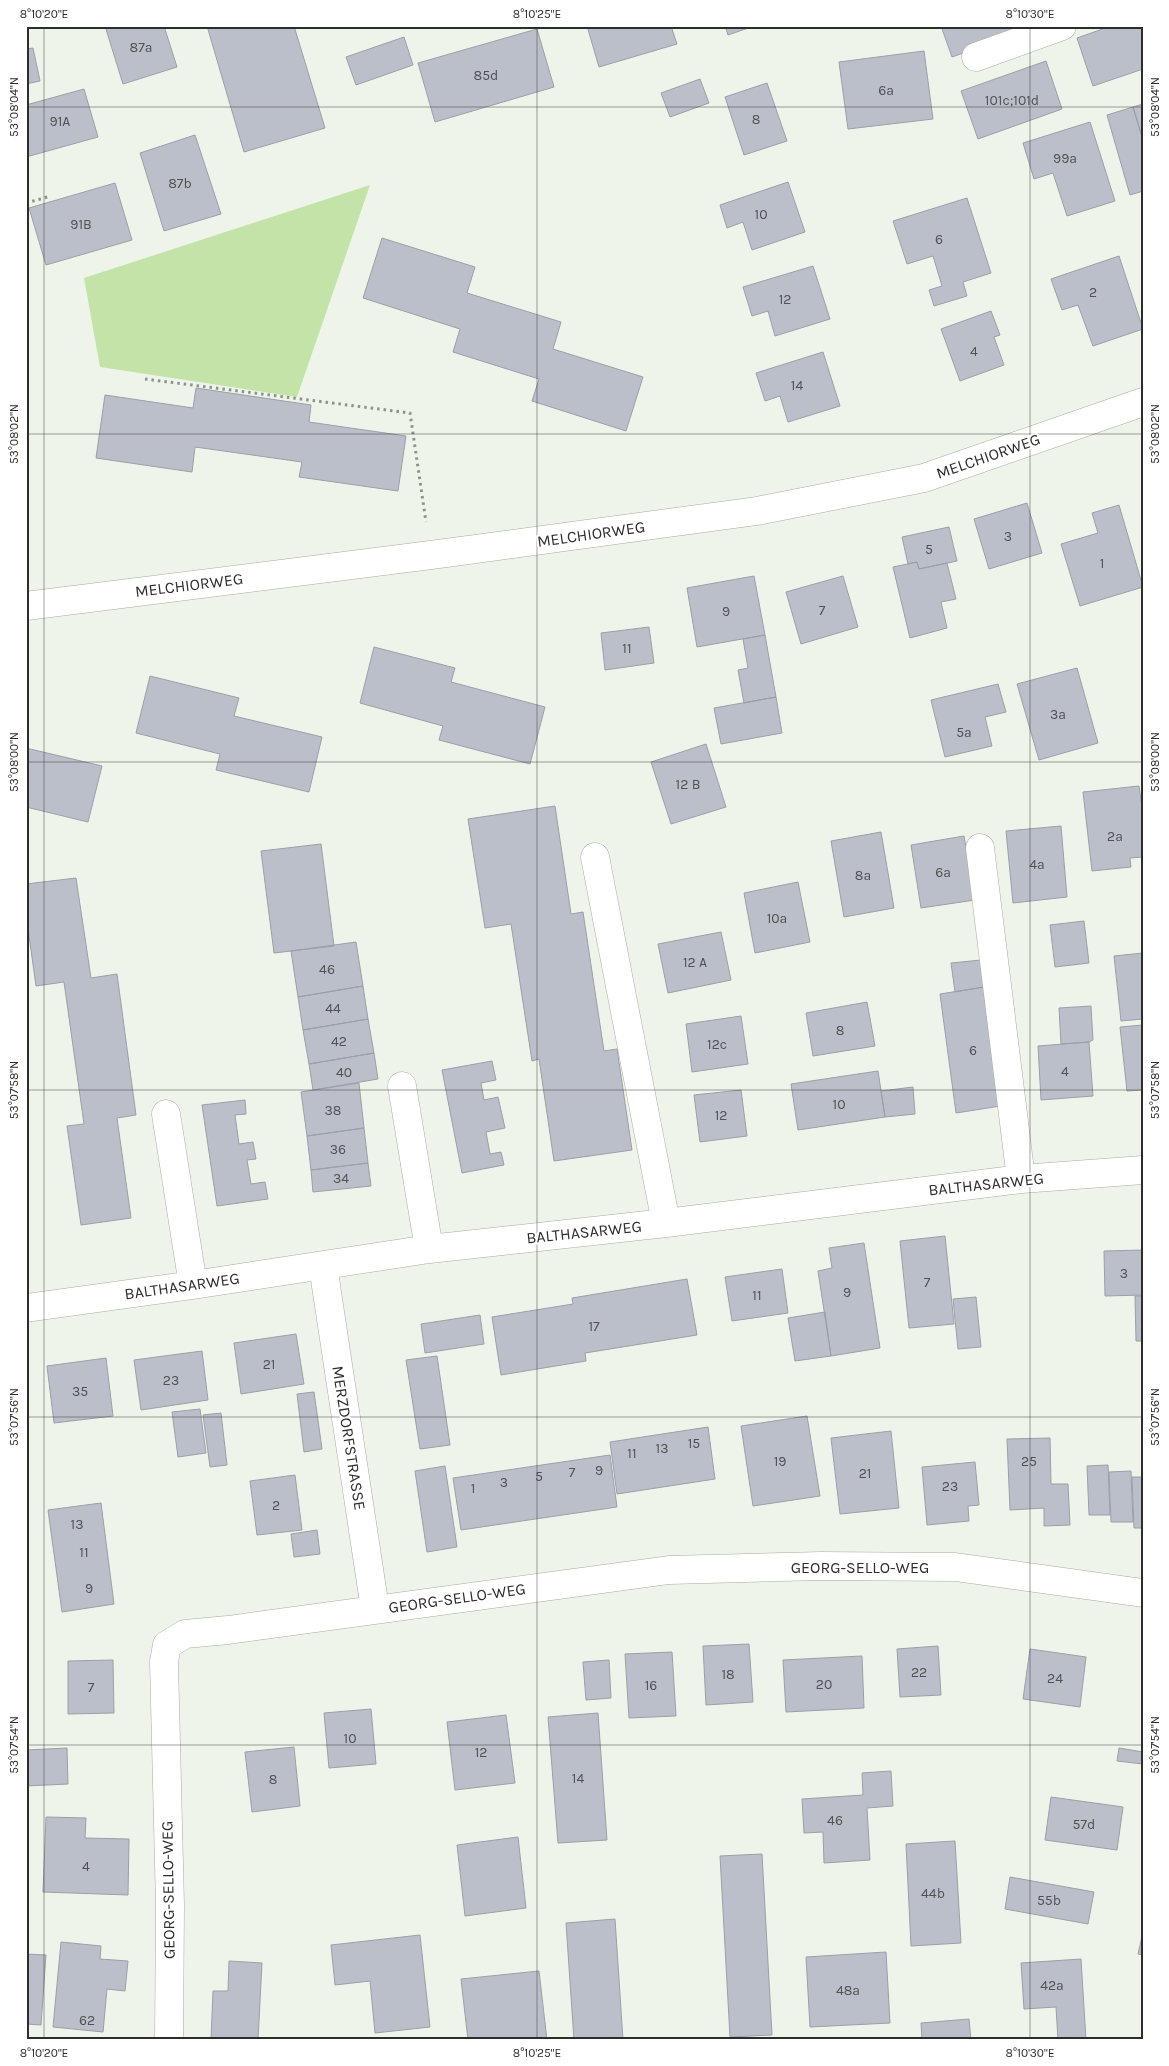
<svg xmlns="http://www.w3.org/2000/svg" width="1169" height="2066" viewBox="0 0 1169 2066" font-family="Karla,sans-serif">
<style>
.green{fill:#c3e3a9}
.building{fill:#bbbfc9;stroke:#9b9fa8}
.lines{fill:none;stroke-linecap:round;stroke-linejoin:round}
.minor-casing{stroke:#a7aca3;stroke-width:29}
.path{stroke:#8e928c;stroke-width:3;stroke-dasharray:2.5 4;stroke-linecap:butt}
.minor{stroke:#fff;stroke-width:28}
.ticks{fill:none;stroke:#2c2e2b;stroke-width:1;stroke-opacity:0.45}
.labels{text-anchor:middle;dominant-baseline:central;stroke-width:4;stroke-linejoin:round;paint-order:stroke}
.number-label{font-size:14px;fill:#505252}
.street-label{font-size:16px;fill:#2c2e2b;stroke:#fff}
.neatline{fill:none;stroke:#2c2e2b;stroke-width:2}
.ticks-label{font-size:12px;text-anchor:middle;fill:#2c2e2b}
</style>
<rect width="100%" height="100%" fill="#eef4ea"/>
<path class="green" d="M370,185L297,397L100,367L84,278Z"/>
<path class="building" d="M105,26H164L177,67L123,84Z
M207,26H294L325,128L244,152Z
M587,26H671L677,44L599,67Z
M725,26H754L728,35Z
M941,26H1036V27L952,57Z
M1111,26H1143V69L1093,86L1077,38Z
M537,29L554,87L435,122L418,63Z
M404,37L413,65L356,85L346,57Z
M33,48L40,81L26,84V49Z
M924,51L933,119L848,129L839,62Z
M1046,61L1062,109L978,139L961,91Z
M700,79L709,103L670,117L661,93Z
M767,83L787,141L744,155L725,97Z
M84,89L98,137L26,157V105Z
M1143,104V140L1133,107Z
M1133,107L1143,140V191L1130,195L1107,115Z
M1090,122L1115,201L1067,216L1053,173L1034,179L1023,143Z
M195,135L221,214L164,231L140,153Z
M788,182L805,232L752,250L743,222L727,228L720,205Z
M115,183L132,240L46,265L29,208Z
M967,198L991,273L963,282L967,296L934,306L929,290L942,286L933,256L907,264L893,221Z
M382,238L475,267L467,293L561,322L553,349L643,377L626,431L532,401L539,379L453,352L460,329L363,298Z
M1119,256L1143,329L1093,346L1078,305L1062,310L1051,279Z
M813,266L830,319L775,336L768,311L752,316L743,287Z
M991,311L1000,335L994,337L1004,365L960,381L941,329Z
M823,352L840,406L788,422L780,396L765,401L756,373Z
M196,388L311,405L309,422L406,436L398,491L299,477L302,462L195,447L192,472L96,458L105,395L193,408Z
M1027,503L1042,553L989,569L974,519Z
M1119,505L1143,587L1080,606L1061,544L1098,533L1092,513Z
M949,527L957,561L919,569L917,562L908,564L902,537Z
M917,562L919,569L947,563L956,599L941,602L947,628L910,638L893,567Z
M754,576L765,635L697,647L687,588Z
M843,576L858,627L801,644L786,592Z
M649,627L654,663L605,670L601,633Z
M765,635L776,697L744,703L738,670L748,668L743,639Z
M374,647L455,668L451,682L545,707L530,764L439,740L443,726L360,703Z
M1077,668L1098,743L1039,760L1017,684Z
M150,676L239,698L234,716L322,737L309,792L216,770L220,754L136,733Z
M998,684L1006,712L985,717L992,746L945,757L931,700Z
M776,697L782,733L721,744L714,708Z
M706,744L726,807L671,824L651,762Z
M26,748L102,766L88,822L26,807Z
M1139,786L1143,815V857L1130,858L1131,867L1092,871L1083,792Z
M555,806L571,914L583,912L604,1051L617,1049L632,1150L554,1161L539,1059L532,1061L511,924L485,928L468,819Z
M1061,826L1067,897L1013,903L1006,831Z
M881,832L894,908L844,917L831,841Z
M964,836L975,900L921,908L911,845Z
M321,844L334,946L274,953L261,851Z
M76,878L91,978L117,974L136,1115L117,1118L131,1218L81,1225L67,1126L84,1124L64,982L36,986L26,914V884Z
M798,882L810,942L755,953L744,893Z
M1084,921L1089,963L1055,967L1050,925Z
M721,932L731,980L668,993L658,944Z
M356,942L363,986L298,997L291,951Z
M1143,953V1019L1121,1021L1114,956Z
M981,960L984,987L955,992L951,963Z
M363,986L368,1019L303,1030L298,997Z
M984,987L1007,1105L956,1113L940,994Z
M867,1002L875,1046L813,1056L806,1013Z
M1091,1006L1093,1040L1089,1042L1061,1044L1059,1008Z
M741,1016L748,1064L692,1072L686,1024Z
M368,1019L374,1053L309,1064L303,1030Z
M1143,1025V1090L1127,1091L1120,1027Z
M1089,1042L1093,1096L1041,1100L1038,1046Z
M374,1053L378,1079L313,1090L309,1064Z
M492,1061L496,1080L481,1083L484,1100L498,1097L505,1128L486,1132L490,1154L501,1152L504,1165L462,1173L442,1070Z
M878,1071L885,1117L798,1130L791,1084Z
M359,1083L364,1128L307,1136L301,1092Z
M913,1087L915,1114L885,1117L881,1091Z
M741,1090L747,1136L700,1142L694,1095Z
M245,1100L246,1114L235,1115L239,1144L253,1142L256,1159L247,1160L251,1184L265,1182L268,1199L217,1206L202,1105Z
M364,1128L368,1163L311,1170L307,1136Z
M368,1163L371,1186L313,1192L311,1170Z
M945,1236L954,1324L909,1328L900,1241Z
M864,1243L880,1348L831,1356L818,1271L832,1268L829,1248Z
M1143,1250V1295L1105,1296L1104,1251Z
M782,1269L788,1313L732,1321L725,1277Z
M687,1279L697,1335L585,1353L586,1361L501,1375L492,1317L573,1304L572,1298Z
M1135,1296H1143V1341H1136Z
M976,1297L981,1347L958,1349L953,1299Z
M825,1312L831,1356L795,1361L788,1318Z
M480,1315L484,1344L425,1353L421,1324Z
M296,1334L304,1384L241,1394L234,1343Z
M202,1351L208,1400L141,1410L134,1360Z
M437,1356L450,1445L420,1449L406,1360Z
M106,1358L113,1416L54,1423L47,1366Z
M314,1392L322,1449L304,1452L297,1394Z
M200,1409L206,1453L178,1457L172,1412Z
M221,1413L227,1465L210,1467L203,1415Z
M807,1416L820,1496L753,1506L741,1426Z
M708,1427L715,1479L617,1494L610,1442Z
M891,1431L899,1508L840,1514L831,1438Z
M1050,1438L1051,1484H1068L1070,1525L1044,1526V1508L1010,1510L1007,1439Z
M610,1455L617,1507L461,1530L453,1478Z
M975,1462L979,1505L968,1506L969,1521L927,1525L922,1467Z
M1108,1465L1110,1515H1089L1087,1466Z
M445,1466L457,1547L427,1552L415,1471Z
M1131,1471L1133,1522H1111L1109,1472Z
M295,1475L302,1530L257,1535L250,1481Z
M1132,1477H1143V1528H1134Z
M101,1503L114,1604L62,1612L48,1510Z
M317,1530L320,1554L294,1557L291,1534Z
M749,1644L753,1702L706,1705L703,1646Z
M938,1646L941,1695L900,1697L897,1649Z
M1030,1649L1086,1657L1080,1707L1023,1699Z
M672,1652L676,1716L629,1718L625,1654Z
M862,1656L864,1708L786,1712L783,1660Z
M113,1660L114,1713L68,1714V1661Z
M609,1660L611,1698L586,1700L583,1662Z
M371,1709L376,1764L329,1768L324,1713Z
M598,1713L607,1840L558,1843L548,1717Z
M506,1715L515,1783L455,1790L447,1722Z
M294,1747L300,1806L252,1812L245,1752Z
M67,1748L68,1784L26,1786V1750Z
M1119,1748L1143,1752V1764L1117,1761Z
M891,1771L893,1806L867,1808L870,1860L824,1863L823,1832L804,1833L802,1799L863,1795L862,1773Z
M1051,1797L1123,1807L1117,1850L1045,1840Z
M46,1817L86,1818L85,1838L129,1839L128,1895L43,1892Z
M518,1837L526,1908L465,1916L457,1845Z
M955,1841L961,1943L911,1946L906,1844Z
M762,1854L772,2035L730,2037L720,1856Z
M1010,1877L1094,1892L1088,1924L1005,1909Z
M615,1919L623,2040H574L566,1923Z
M1143,1932V1955L1138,1954Z
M420,1935L430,2027L375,2033L370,1981L335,1985L331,1945Z
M61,1942L101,1946L100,1959L128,1961L125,1991L107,1989L103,2032L53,2027Z
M886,1952L890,2023L810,2027L806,1957Z
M26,1954L46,1955L41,2025L26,2024Z
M1081,1959L1086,2040H1058L1056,2007L1024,2009L1021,1963Z
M229,1961L262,1963L258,2040H211L213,1991H228Z
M539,1971L547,2040H468L461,1979Z
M969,2019L971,2040H922L921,2023Z"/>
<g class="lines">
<defs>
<path id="minor" d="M976,57L1062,26
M26,606L431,555L757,511L924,478L1143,402
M980,848L1021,1179
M595,857L666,1223
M402,1086L429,1249
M166,1114L193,1285
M323,1266L375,1609
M26,1308L193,1285L429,1249L666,1223L1021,1179L1143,1170
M169,2040L170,1905L164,1662L167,1645L185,1634L228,1630L669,1570L821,1566L955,1567L1143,1593"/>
</defs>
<use href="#minor" class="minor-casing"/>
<path class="path" d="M26,203L51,196
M145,379L410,413L426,522"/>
<use href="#minor" class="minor"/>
</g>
<path class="ticks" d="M44,26V2040M537,26V2040M1030,26V2040M26,107H1143M26,434H1143M26,762H1143M26,1090H1143M26,1417H1143M26,1745H1143"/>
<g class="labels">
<g class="number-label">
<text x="141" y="47">87a</text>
<text x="486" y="75">85d</text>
<text x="886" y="90">6a</text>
<text x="1012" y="100">101c;101d</text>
<text x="756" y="119">8</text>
<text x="60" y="121">91A</text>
<text x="1065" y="158">99a</text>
<text x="180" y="183">87b</text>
<text x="761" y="214">10</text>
<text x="81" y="224">91B</text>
<text x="939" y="239">6</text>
<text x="1093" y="292">2</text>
<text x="785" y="299">12</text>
<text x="974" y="351">4</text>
<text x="797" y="385">14</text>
<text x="1008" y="536">3</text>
<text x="929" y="549">5</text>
<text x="1102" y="563">1</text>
<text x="822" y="610">7</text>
<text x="726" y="611">9</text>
<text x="627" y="648">11</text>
<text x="1058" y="714">3a</text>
<text x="964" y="732">5a</text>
<text x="688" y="784">12 B</text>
<text x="1115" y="836">2a</text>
<text x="1037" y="864">4a</text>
<text x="943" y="872">6a</text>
<text x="863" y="875">8a</text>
<text x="777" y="918">10a</text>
<text x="695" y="962">12 A</text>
<text x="327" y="969">46</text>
<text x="333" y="1008">44</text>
<text x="840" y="1030">8</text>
<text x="339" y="1041">42</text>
<text x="717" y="1044">12c</text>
<text x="973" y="1050">6</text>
<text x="1065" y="1071">4</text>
<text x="344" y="1072">40</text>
<text x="839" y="1104">10</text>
<text x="333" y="1110">38</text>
<text x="721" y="1115">12</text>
<text x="338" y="1149">36</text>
<text x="341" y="1178">34</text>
<text x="1124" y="1273">3</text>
<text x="927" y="1282">7</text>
<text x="847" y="1292">9</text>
<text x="757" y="1295">11</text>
<text x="594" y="1326">17</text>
<text x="269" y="1364">21</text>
<text x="171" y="1380">23</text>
<text x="80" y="1391">35</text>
<text x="694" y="1443">15</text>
<text x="662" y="1448">13</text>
<text x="632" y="1453">11</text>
<text x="780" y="1461">19</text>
<text x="1029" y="1461">25</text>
<text x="599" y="1470">9</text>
<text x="572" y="1472">7</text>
<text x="865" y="1473">21</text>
<text x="539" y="1476">5</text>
<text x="504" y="1482">3</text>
<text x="950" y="1486">23</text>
<text x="473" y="1488">1</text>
<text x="276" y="1505">2</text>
<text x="77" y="1524">13</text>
<text x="84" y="1552">11</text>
<text x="89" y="1588">9</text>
<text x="919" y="1672">22</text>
<text x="728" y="1674">18</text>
<text x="1055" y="1678">24</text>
<text x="824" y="1684">20</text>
<text x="651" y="1685">16</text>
<text x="91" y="1687">7</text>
<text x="350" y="1738">10</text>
<text x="481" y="1752">12</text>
<text x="578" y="1778">14</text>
<text x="273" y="1779">8</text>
<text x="835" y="1820">46</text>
<text x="1084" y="1824">57d</text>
<text x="86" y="1866">4</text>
<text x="933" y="1893">44b</text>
<text x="1049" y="1900">55b</text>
<text x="1052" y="1985">42a</text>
<text x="848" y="1990">48a</text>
<text x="87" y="2020">62</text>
</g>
<g class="street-label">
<text transform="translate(988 456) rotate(-19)">MELCHIORWEG</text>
<text transform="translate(591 534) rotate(-8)">MELCHIORWEG</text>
<text transform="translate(189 585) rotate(-7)">MELCHIORWEG</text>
<text transform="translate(986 1184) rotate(-6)">BALTHASARWEG</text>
<text transform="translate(584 1232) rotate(-6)">BALTHASARWEG</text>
<text transform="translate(182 1286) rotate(-8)">BALTHASARWEG</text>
<text transform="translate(349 1438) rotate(81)">MERZDORFSTRASSE</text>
<text x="860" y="1567">GEORG-SELLO-WEG</text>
<text transform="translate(457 1598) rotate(-8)">GEORG-SELLO-WEG</text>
<text transform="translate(168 1890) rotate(-91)">GEORG-SELLO-WEG</text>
</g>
</g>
<rect width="1169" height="2066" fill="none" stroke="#ffffff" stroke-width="55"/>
<rect x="28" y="28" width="1114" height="2010" class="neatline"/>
<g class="ticks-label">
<text x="44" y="18">8°10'20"E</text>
<text x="537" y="18">8°10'25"E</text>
<text x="1030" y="18">8°10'30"E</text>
<text transform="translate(14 107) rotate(-90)" y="4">53°08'04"N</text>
<text transform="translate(1155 107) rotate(-90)" y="4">53°08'04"N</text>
<text transform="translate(14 434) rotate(-90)" y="4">53°08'02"N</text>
<text transform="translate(1155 434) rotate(-90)" y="4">53°08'02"N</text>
<text transform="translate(14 762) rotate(-90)" y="4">53°08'00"N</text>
<text transform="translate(1155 762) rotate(-90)" y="4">53°08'00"N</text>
<text transform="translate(14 1090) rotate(-90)" y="4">53°07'58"N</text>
<text transform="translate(1155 1090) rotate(-90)" y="4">53°07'58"N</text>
<text transform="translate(14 1417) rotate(-90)" y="4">53°07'56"N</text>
<text transform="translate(1155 1417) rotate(-90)" y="4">53°07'56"N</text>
<text transform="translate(14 1745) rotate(-90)" y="4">53°07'54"N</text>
<text transform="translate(1155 1745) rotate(-90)" y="4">53°07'54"N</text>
<text x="44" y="2057">8°10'20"E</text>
<text x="537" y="2057">8°10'25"E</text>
<text x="1030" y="2057">8°10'30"E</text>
</g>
</svg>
